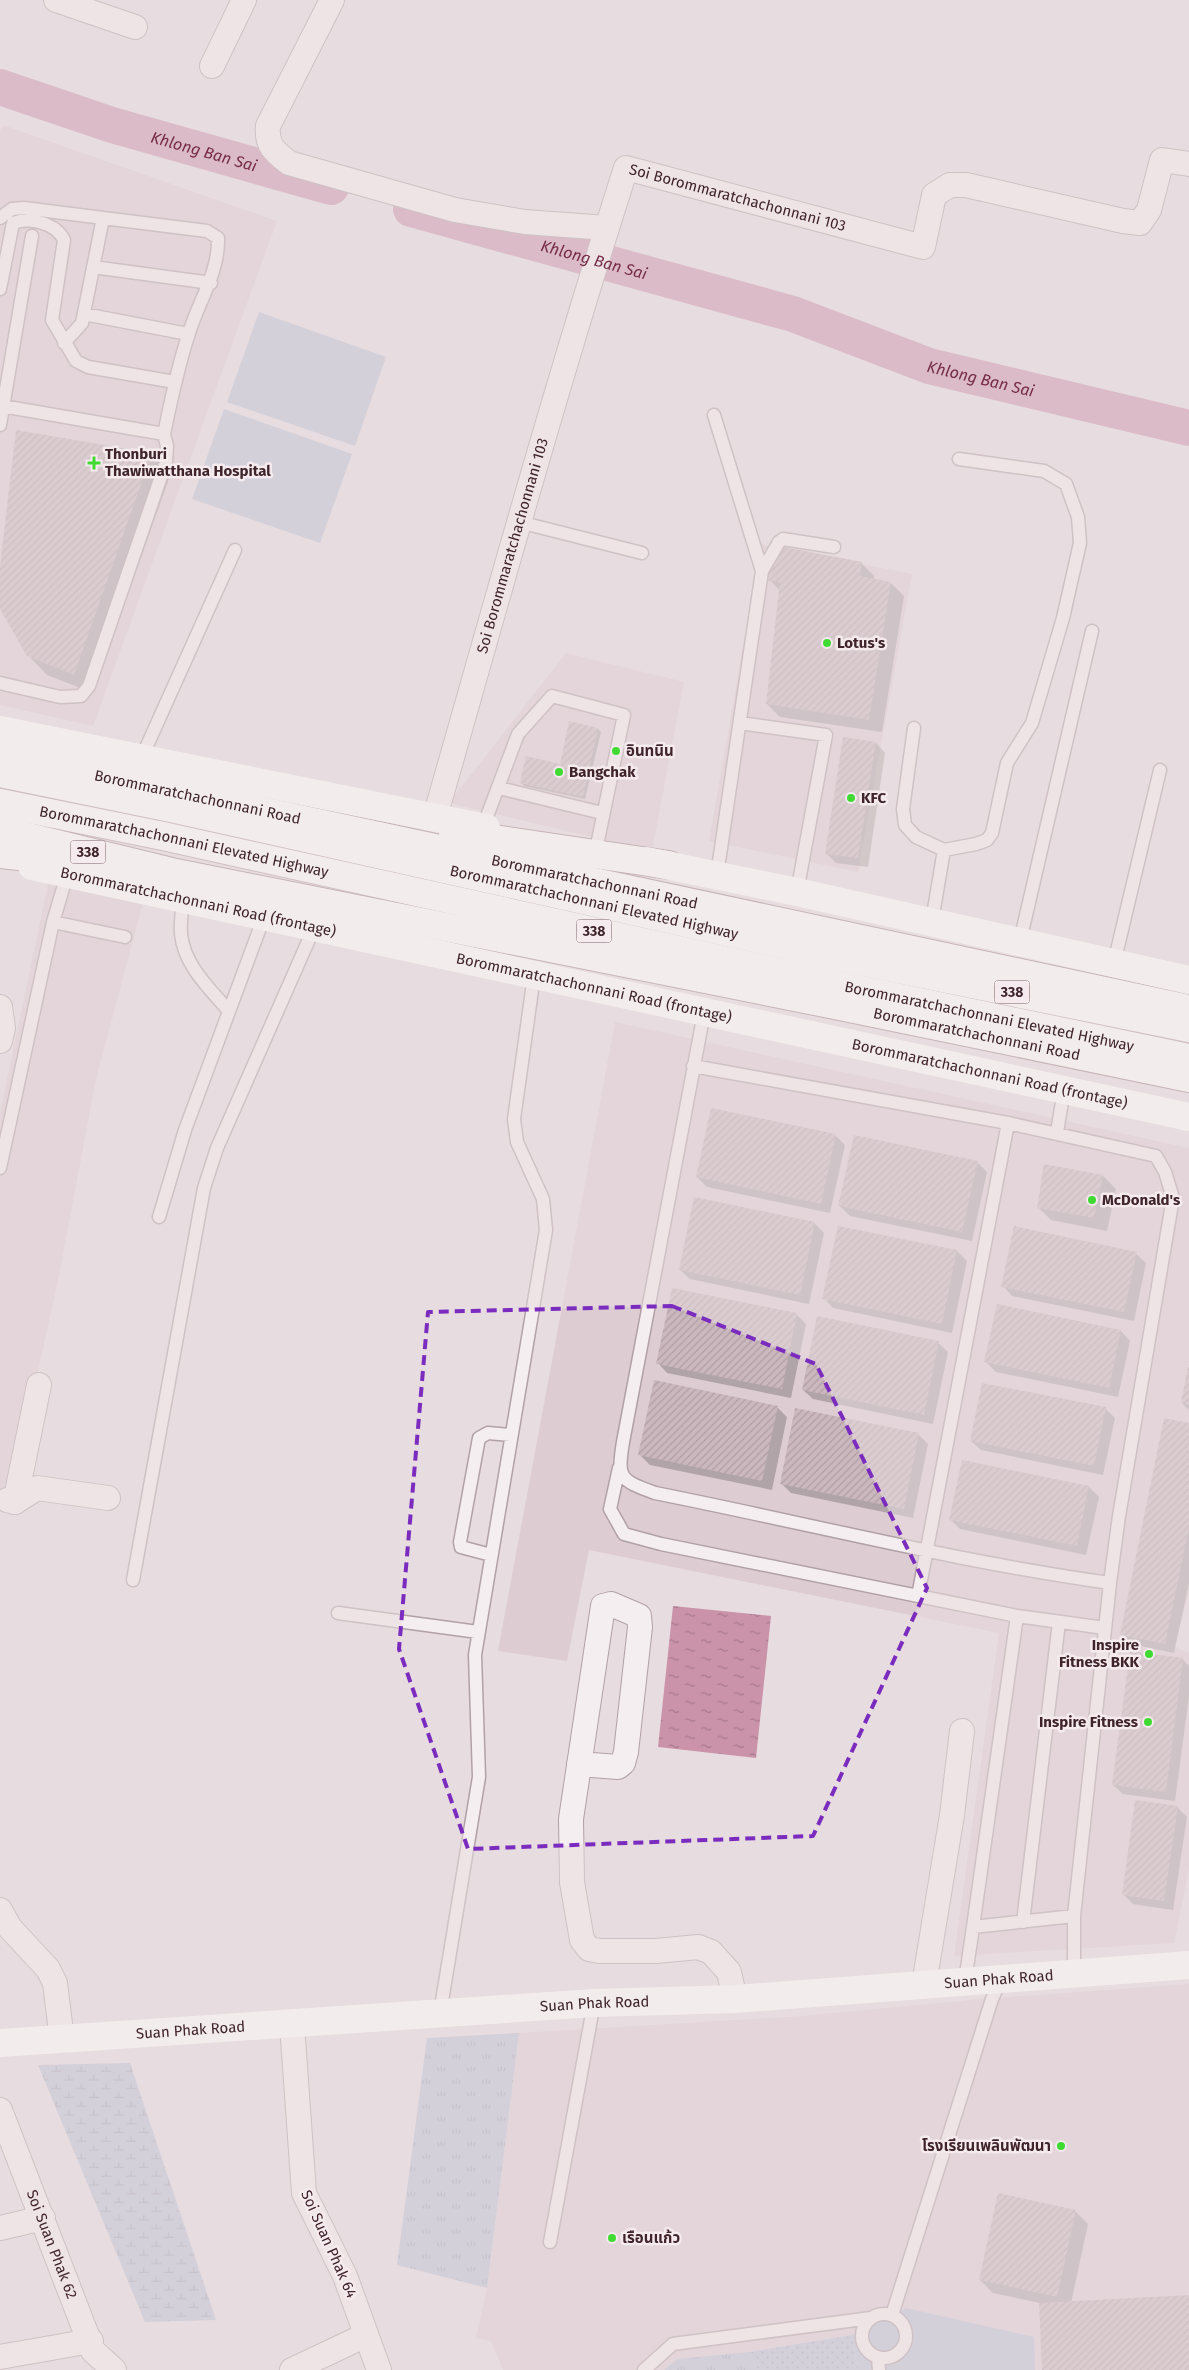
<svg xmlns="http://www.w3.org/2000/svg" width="1189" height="2370" viewBox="0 0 1189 2370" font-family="'Fira Sans','Noto Sans Thai',sans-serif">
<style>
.built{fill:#ddcdd2}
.grass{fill:url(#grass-tufts)}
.wetland{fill:url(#wetland-marsh)}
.park{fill:#bcc0d2}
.garden{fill:url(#garden-dots)}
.water{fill:url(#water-ripples)}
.shadow{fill:#0003}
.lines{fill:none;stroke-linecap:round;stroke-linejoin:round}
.river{stroke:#cb93aa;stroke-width:36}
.building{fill:url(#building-hatch)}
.lane-casing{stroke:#b1a1a6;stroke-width:15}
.street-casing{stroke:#b1a1a6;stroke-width:26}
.primary-casing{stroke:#b49aa3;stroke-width:30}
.highway-casing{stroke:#9f828b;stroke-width:30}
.lane{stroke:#f5eef0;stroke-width:12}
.street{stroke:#f5eef0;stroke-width:24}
.secondary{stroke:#fff;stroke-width:28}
.primary{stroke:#fff;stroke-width:28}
.highway{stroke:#fff;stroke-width:28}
.marked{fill:none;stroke:#7b2cbf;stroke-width:4;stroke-dasharray:10 6;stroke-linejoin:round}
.poi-dot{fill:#41da33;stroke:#f5ebee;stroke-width:2}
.labels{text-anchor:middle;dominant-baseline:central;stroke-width:5;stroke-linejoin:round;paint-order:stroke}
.shield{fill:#f5ebee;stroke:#766066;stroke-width:1}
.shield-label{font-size:14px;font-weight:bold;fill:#3f242c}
.street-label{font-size:15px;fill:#3f242c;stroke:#f5ebee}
.poi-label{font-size:15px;font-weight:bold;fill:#3f242c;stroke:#f5ebee;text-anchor:start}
.water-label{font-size:16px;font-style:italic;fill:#762b48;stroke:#f5ebee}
</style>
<defs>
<pattern id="grass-tufts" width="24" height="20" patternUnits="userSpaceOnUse" patternTransform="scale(1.25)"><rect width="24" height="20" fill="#bcc0d2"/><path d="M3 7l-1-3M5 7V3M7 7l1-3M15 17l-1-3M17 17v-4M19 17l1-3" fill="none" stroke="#a3a5b4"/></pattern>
<pattern id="wetland-marsh" width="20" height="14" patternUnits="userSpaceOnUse" patternTransform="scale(1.25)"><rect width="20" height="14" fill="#bcc0d2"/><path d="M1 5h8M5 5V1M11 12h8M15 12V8" fill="none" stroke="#a3a5b4"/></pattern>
<pattern id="garden-dots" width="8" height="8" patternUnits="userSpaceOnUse" patternTransform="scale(1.25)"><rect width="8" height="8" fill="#bcc0d2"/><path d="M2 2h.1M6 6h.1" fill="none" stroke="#a3a5b4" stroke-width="1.8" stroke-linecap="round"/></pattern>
<pattern id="water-ripples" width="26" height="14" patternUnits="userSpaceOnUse" patternTransform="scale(1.25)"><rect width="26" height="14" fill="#cb93aa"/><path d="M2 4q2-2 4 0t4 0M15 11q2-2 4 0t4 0" fill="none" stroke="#a6788b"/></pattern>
<pattern id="building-hatch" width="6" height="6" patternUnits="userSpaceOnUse" patternTransform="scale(1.25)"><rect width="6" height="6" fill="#cbb8be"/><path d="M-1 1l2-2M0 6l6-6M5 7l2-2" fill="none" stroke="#af9ea3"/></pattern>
</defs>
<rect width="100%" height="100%" fill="#e7dcdf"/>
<path class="built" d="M3,125L277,221L93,726L0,705V131Z
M761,544L912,574L858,872L709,841Z
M566,653L684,682L652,851L449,803Z
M48,884L144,899L96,1079L58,1281L11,1492L0,1490V1113Z
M615,1022L1189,1148V1593L1174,1647L1189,1653V1869L1174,1943L954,1956L999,1633L589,1550L567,1661L498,1651Z
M1189,1984V2370H503L491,2341L476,2338L487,2288L519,2033L802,2016L981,1999Z"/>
<path class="grass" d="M519,2033L487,2288L397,2265L427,2038Z
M750,2352L758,2370H664L677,2359Z"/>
<path class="wetland" d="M130,2063L216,2320L145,2322L38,2065Z"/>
<path class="park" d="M259,312L386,357L355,446L227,402Z
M224,409L352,454L320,543L192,499Z
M906,2308L1034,2337L1035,2370H858L852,2335Z"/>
<path class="garden" d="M852,2335L858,2370H758L750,2352Z"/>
<path class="water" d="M673,1606L771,1616L756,1758L658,1747Z"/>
<path class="shadow" d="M151,454L171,473L93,693L47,675L28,655L0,607V577Z
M861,563L874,576V580L891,583L904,596L882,732L780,717L767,704L780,591L770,580Z
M598,729L601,732L585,799L524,786L522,783L561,765Z
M876,743L885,753L868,867L836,863L826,853Z
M835,1135L845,1145L830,1213L707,1187L697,1177Z
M977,1162L987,1172L972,1241L850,1216L840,1206Z
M1103,1176L1116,1189L1107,1231L1051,1220L1038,1207Z
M814,1223L824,1233L809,1304L690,1279L680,1270Z
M839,1227L957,1251L967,1261L952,1333L833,1308L824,1298Z
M1136,1254L1146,1263L1134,1321L1012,1296L1003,1286Z
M796,1314L806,1324L791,1398L667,1373L658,1363Z
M1121,1331L1130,1341L1118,1397L996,1372L986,1362Z
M938,1343L948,1352L933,1424L813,1399L803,1390Z
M1189,1369V1410L1182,1403Z
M777,1407L787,1417L772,1490L650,1465L640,1455Z
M1105,1408L1115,1418L1103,1475L981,1450L971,1441Z
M1189,1425V1583L1174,1653L1131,1644L1121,1634Z
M919,1435L928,1444L913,1518L791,1493L781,1483Z
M963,1461L1089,1487L1099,1497L1086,1555L960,1529L951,1520Z
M1183,1660L1189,1666V1696L1175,1801L1123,1794L1113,1785Z
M1177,1807L1187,1817L1173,1910L1133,1904L1123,1894Z
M1075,2211L1088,2224L1071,2303L1189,2296V2370H1044L1040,2303L993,2293L980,2280Z"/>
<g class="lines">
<g class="river">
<path id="s1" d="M0,87L112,125L331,187"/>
<path id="s2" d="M411,209L793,314L929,366L1189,428"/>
</g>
</g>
<path class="building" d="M16,430L152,453L74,675L27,656L0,609V566Z
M774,545L862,562L860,576L891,582L869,720L766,704L780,582L768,581Z
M569,721L598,728L583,797L520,783L526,756L560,764Z
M843,737L876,742L858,858L825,854Z
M711,1108L836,1134L821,1204L696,1177Z
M854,1135L978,1161L962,1232L838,1206Z
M1044,1164L1103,1175L1094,1218L1037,1208Z
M694,1197L815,1222L800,1295L679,1270Z
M838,1226L957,1250L942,1324L822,1299Z
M1014,1226L1137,1252L1124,1312L1001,1287Z
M672,1288L797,1313L782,1389L656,1364Z
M997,1304L1121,1330L1109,1388L984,1362Z
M817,1316L939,1341L924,1415L802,1390Z
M1188,1367H1189V1405L1181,1403Z
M654,1380L778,1406L762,1481L638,1455Z
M982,1383L1106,1407L1094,1466L970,1441Z
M795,1408L919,1433L904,1509L780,1484Z
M1164,1418L1189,1423V1528L1165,1644L1120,1635Z
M962,1460L1089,1486L1077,1546L949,1520Z
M1130,1651L1183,1658L1166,1792L1112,1785Z
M1135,1800L1178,1806L1164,1901L1122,1895Z
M998,2193L1076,2210L1057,2297L979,2280Z
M1189,2295V2370H1042L1039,2303Z"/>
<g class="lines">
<defs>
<path id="lane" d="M0,218L12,209L24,208L103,218L82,323L64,343
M103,218L207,231L218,238C219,273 199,300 189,333C178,366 171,400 164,434
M93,267L211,283
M0,289L13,223C30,217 56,223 64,240L52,320L76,361L88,367L175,382
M84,314L188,334
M714,415L762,571L717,875
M0,425L32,236
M519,522L642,553
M762,571L779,542L783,539L834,547
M0,683L60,697L81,696L89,686L166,462L167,446L164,434L2,406
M740,723L826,735L797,892
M914,728L903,809L905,825L916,837L944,850L976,844L987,840L992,833L1007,763L1032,723L1063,618L1080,543L1078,517L1066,484L1044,471L959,459
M141,759L235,550
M499,788L602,813
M483,827L518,734L552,696L624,715L596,850
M183,899C182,910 180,923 181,934C184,965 209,988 228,1010
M932,921L944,850
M53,922L125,937
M1020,941L1092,631
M1114,963L1160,770
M704,1013L623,1442C617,1479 620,1480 655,1493C807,1523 957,1562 1110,1583
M693,1066L1008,1123L1156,1156L1165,1172L1173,1198L1119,1516L1110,1583L1074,1916V1973
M1057,1132L1064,1090
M0,1168L53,922L67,875
M159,1217L185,1130L264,917
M619,1468L610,1509L624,1534L661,1544L1017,1616L1105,1628
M491,1555L461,1547L460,1542L479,1438L488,1433L511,1435
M133,1580L204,1188L217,1148L314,928
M918,1596L1008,1123
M338,1613L478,1632
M1017,1616L973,1927L1074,1916
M1023,1922L1059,1622
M965,1981L973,1927
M440,2013L479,1777L475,1655L546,1230L543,1199L517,1142L514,1119L534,976
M550,2242L594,2003
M862 2336a22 22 0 1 1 44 0a22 22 0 1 1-44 0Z
M892,2315L992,1999L1001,1979
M878,2357L879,2370
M644,2370L673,2344L871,2318"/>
<g id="street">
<path d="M56,0L135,27"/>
<path d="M332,0L268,126C266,146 275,152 289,163L455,210L525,222L607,228"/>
<path d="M212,66L244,0"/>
<path id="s3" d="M435,817C497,600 557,383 626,168L923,247L934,195L950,185H966L1123,221L1140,223L1149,210L1162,160L1189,164"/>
<path d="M0,1007L3,1028L0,1041"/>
<path d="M7,1500L15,1502L37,1488L108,1498"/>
<path d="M15,1502L39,1385"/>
<path d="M579,1764L618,1767L623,1763L626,1752L640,1627L639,1616L611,1604L603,1606L571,1819L572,1882L582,1940L589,1949L599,1951H656L698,1947L711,1952L729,1972L735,1999"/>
<path d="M0,1910L10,1928L48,1969L55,1983L62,2040"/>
<path d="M924,1984L952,1815L962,1731"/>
<path d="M292,2025L304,2193L345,2276L379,2370"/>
<path id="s4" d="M0,2110L93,2351L114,2370"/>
<path d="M0,2228L43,2218"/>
<path d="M0,2357L91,2341"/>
<path d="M292,2370L366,2335"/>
</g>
<g id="primary">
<path id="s7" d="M0,773L171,808L834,956L1189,1028"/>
<path id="s8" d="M0,803L163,836L828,983L1189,1058"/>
</g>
<g id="highway">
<path id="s9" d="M0,755L1189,1009"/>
<path id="s10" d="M0,830L176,873L835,1005L1189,1078"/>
<path d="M453,833L669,865"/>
<path d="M0,854L70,862"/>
</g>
</defs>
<use href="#lane" class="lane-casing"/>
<use href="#street" class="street-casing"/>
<use href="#primary" class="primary-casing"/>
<use href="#highway" class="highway-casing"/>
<use href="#lane" class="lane"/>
<use href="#street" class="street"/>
<g class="secondary">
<path d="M0,730L486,828"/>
<path d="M646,861L797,892L1189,980"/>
<path id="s5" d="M32,866L1189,1117"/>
<path id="s6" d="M0,2043L594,2003L735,1999L1189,1965"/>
</g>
<use href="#primary" class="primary"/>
<use href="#highway" class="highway"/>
</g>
<path d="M0 0H1189V2370H0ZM672,1306L816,1364L927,1588L813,1836L468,1849L399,1649L428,1312Z" fill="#e7dcdf" fill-opacity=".55" fill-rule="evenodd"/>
<path class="marked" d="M672,1306L816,1364L927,1588L813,1836L468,1849L399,1649L428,1312Z"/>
<g class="poi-dot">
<path d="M91.5 455.5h5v5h5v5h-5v5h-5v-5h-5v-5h5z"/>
<circle cx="827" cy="643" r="5"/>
<circle cx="616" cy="751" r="5"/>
<circle cx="559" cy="772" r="5"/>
<circle cx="851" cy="798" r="5"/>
<circle cx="1092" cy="1200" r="5"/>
<circle cx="1149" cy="1654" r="5"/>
<circle cx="1148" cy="1722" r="5"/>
<circle cx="1061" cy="2146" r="5"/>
<circle cx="612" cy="2238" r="5"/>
</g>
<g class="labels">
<g class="shield">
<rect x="70.5" y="840.5" width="35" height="23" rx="4"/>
<rect x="576.5" y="919.5" width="35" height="23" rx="4"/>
<rect x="994.5" y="980.5" width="35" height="23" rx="4"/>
</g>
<g class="shield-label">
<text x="88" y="852">338</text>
<text x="594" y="931">338</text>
<text x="1012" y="992">338</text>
</g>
<g class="street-label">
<text stroke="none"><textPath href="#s3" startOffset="792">Soi Borommaratchachonnani 103</textPath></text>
<text stroke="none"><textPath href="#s3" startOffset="282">Soi Borommaratchachonnani 103</textPath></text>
<text stroke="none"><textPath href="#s9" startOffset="202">Borommaratchachonnani Road</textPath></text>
<text stroke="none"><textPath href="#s8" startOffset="188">Borommaratchachonnani Elevated Highway</textPath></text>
<text stroke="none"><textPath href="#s9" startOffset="608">Borommaratchachonnani Road</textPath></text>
<text stroke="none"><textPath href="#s7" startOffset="608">Borommaratchachonnani Elevated Highway</textPath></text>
<text stroke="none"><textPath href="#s5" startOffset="170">Borommaratchachonnani Road (frontage)</textPath></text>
<text stroke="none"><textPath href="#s5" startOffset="575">Borommaratchachonnani Road (frontage)</textPath></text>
<text stroke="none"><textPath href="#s8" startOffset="1012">Borommaratchachonnani Elevated Highway</textPath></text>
<text stroke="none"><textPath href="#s10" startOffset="998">Borommaratchachonnani Road</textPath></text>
<text stroke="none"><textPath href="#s5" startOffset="980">Borommaratchachonnani Road (frontage)</textPath></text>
<text stroke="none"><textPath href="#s6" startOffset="1001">Suan Phak Road</textPath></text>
<text stroke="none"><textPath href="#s6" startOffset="596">Suan Phak Road</textPath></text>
<text stroke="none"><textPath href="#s6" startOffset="191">Suan Phak Road</textPath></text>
<text stroke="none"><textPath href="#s4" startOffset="144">Soi Suan Phak 62</textPath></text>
<text transform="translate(329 2244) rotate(66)">Soi Suan Phak 64</text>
</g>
<g class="poi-label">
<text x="105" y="454">Thonburi<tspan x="105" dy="17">Thawiwatthana Hospital</tspan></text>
<text x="837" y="643">Lotus's</text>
<text x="626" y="751">อินทนิน</text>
<text x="569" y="772">Bangchak</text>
<text x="861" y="798">KFC</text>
<text x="1102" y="1200">McDonald's</text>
<text x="1139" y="1645" text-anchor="end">Inspire<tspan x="1139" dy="17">Fitness BKK</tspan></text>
<text x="1138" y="1722" text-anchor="end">Inspire Fitness</text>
<text x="1051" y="2146" text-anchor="end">โรงเรียนเพลินพัฒนา</text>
<text x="622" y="2238">เรือนแก้ว</text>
</g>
<g class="water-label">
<text stroke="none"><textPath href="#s1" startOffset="214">Khlong Ban Sai</textPath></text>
<text stroke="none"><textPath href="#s2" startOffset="190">Khlong Ban Sai</textPath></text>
<text stroke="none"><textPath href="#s2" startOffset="595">Khlong Ban Sai</textPath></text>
</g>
</g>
</svg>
